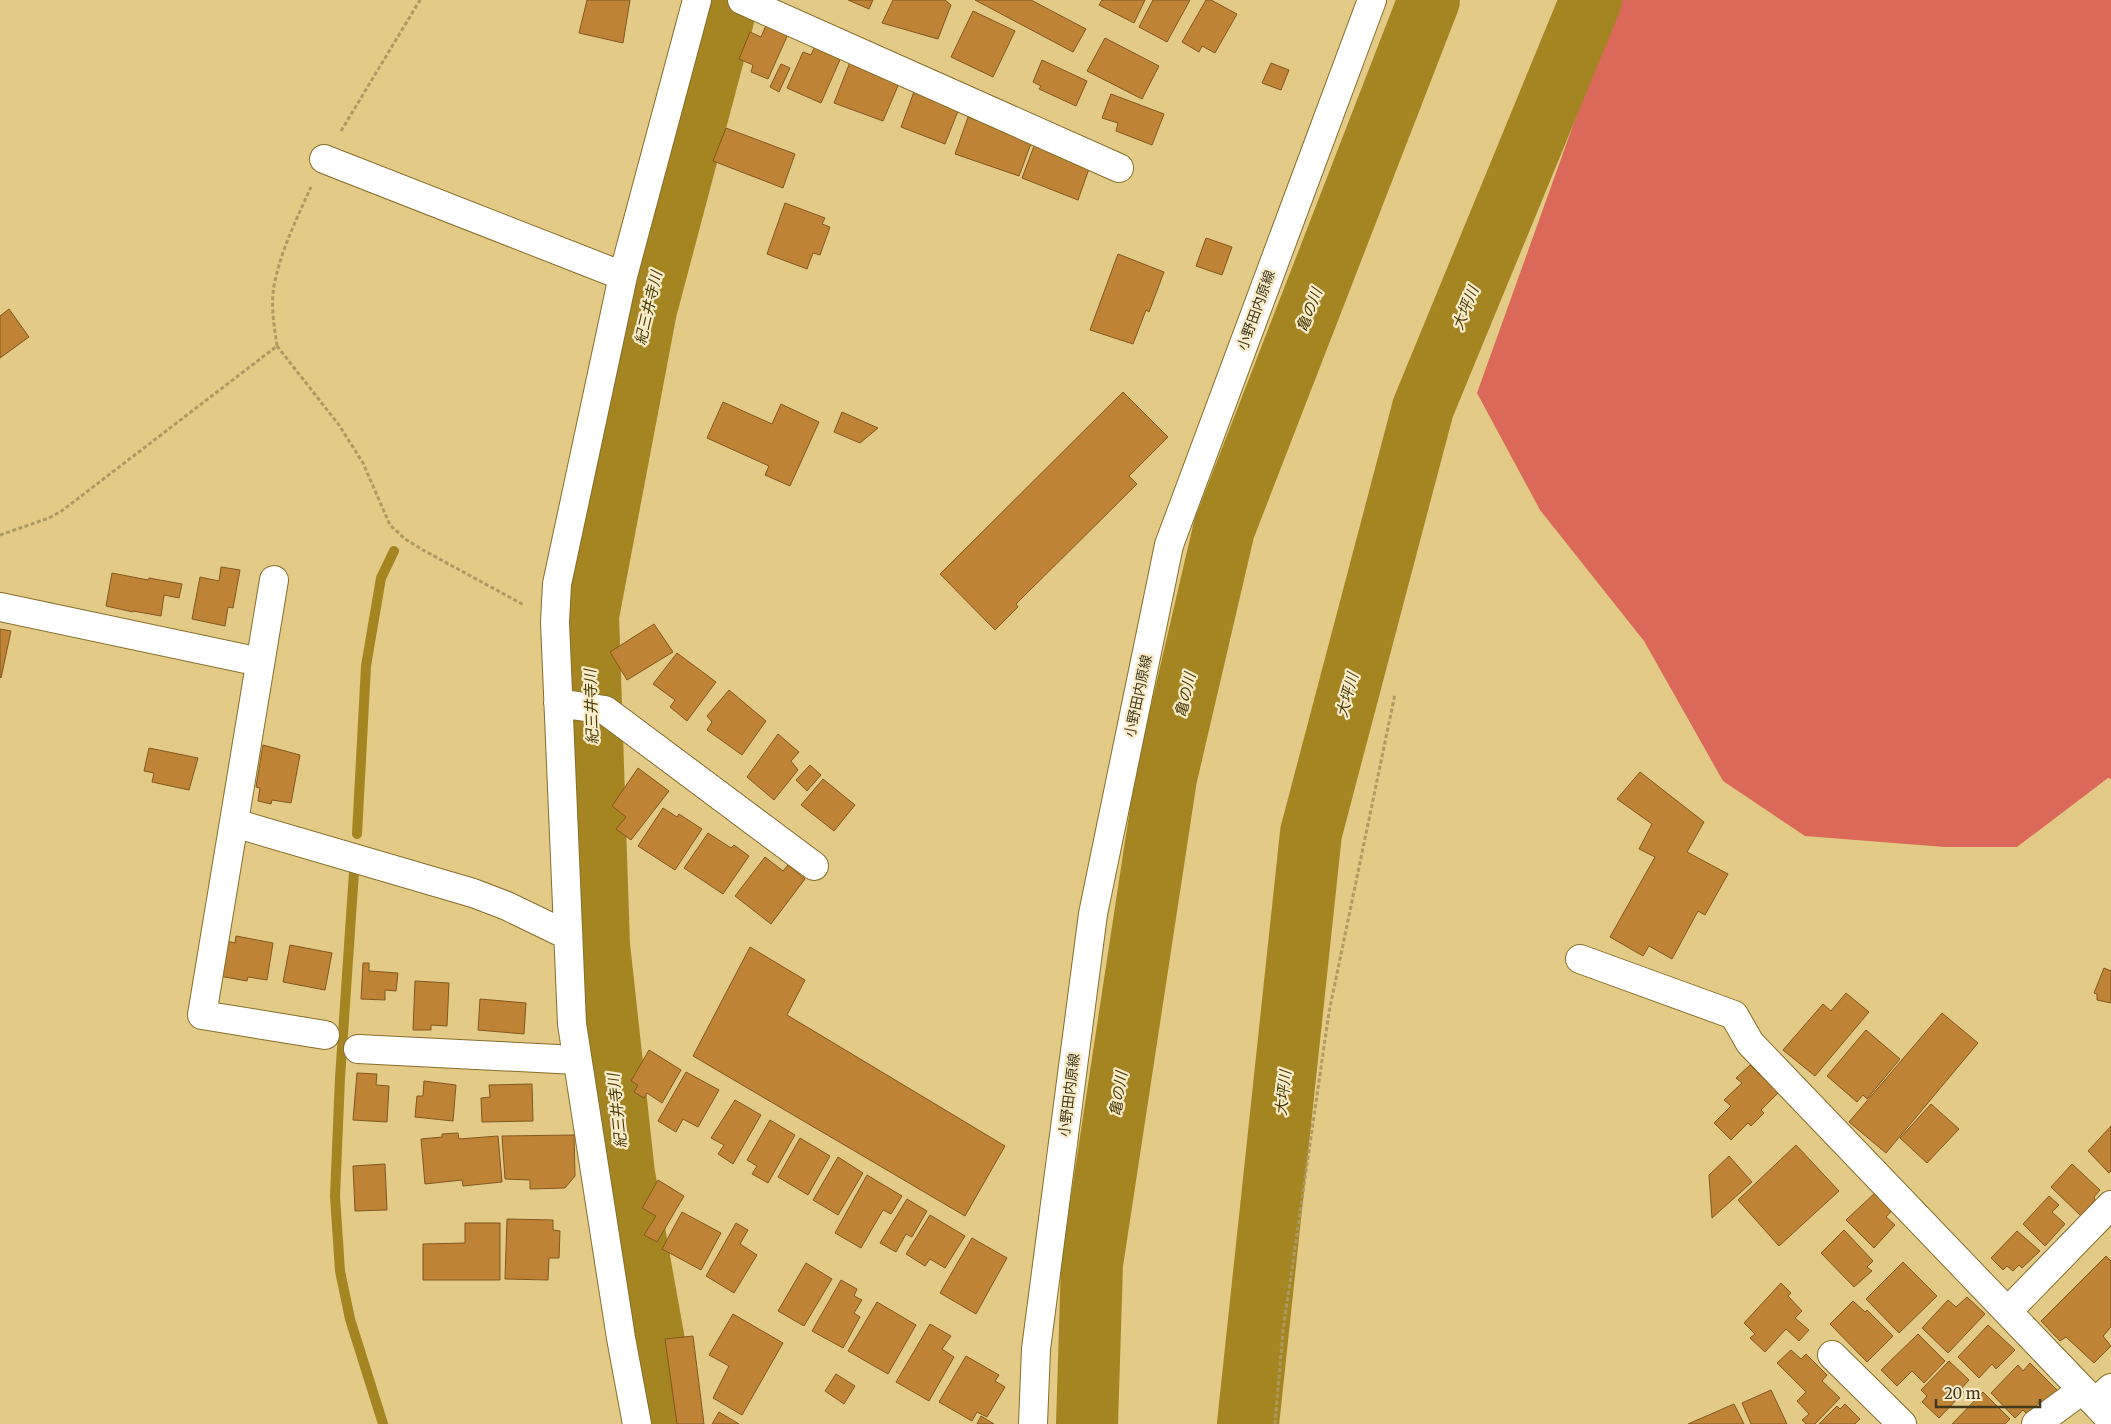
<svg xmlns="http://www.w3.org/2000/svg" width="2111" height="1424" viewBox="0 0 2111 1424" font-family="Merriweather,'Noto Sans JP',serif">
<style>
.forest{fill:#db6959}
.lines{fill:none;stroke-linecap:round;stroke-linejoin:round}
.stream{stroke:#a58522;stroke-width:10}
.river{stroke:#a58522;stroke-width:62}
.building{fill:#bf8336;stroke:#82571e}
.minor-casing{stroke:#866e2b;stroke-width:30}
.major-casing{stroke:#866e2b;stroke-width:30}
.path{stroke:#ad9962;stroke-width:3;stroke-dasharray:4 2.5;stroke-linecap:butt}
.minor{stroke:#fff;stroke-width:28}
.major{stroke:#fff;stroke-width:28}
.labels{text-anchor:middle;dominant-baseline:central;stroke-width:4.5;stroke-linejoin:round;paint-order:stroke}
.street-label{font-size:14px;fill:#41371b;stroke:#f8eccb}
.water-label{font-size:15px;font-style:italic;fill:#4a3903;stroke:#f8eccb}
</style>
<rect width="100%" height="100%" fill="#e3ca86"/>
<path class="forest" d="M1618,0H2111V779L2108,778L2017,847H1945L1805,836L1723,781L1644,641L1540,510L1477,393Z"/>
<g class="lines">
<path class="stream" d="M357,834L366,666L381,578L394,551
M354,872L340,1078L335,1196L340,1271L350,1319L383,1424"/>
<path class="river" d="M670,1424L661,1381L624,1174L599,945L588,616L646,310L728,0
M1087,1424L1092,1264L1166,778L1224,529L1429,0
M1248,1424L1311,833L1423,408L1591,0"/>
</g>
<path class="building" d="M587,0H630L623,43L579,33Z
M848,0H873L869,9Z
M893,0H945L951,5L938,39L882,23Z
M975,0H1031L1086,29L1073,52Z
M1102,0H1145L1134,23L1099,5Z
M1153,0H1190L1167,42L1139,27Z
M1206,0H1211L1237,14L1215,53L1202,46L1199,52L1182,42Z
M973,11L1015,31L993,77L951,57Z
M767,23L789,32L768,79L751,72L753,65L739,59L750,32L761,37Z
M1105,38L1159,66L1142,99L1087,71Z
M816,44L842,55L821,103L787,88L803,52L811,55Z
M1042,60L1087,81L1076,106L1039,89L1041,86L1033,82Z
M850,62L900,81L883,121L834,103Z
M1271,63L1289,70L1281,90L1262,83Z
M781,64L790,68L779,92L770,87Z
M915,89L960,106L945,144L901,127Z
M1111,94L1164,114L1152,145L1116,131L1118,123L1102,118Z
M968,117L1032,141L1019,176L955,154Z
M726,128L795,154L783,188L713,161Z
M1042,142L1090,166L1078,200L1022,178L1034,146L1040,148Z
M785,203L825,218L822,224L830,227L820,255L813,253L807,269L767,254Z
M1206,238L1232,247L1222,275L1196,266Z
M1118,254L1164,272L1149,312L1146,310L1133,344L1090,330Z
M9,309L29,337L0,358V316Z
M1123,392L1168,437L1129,476L1137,484L1016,604L1018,607L995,630L940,574Z
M723,402L772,424L781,404L819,422L790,486L765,475L769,466L707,438Z
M842,412L878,428L860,443L834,432Z
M221,567L240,570L233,608L228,607L225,626L192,619L200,577L219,581Z
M112,573L148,580L149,578L182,584L179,598L164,595L161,616L133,611V612L106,606Z
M654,624L673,652L627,680L610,652Z
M0,629L11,631L1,678L0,677Z
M677,653L716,682L687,721L670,707L675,700L653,684Z
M729,690L766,721L742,755L707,730L712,722L707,716Z
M778,734L799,752L791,761L798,770L774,800L747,777Z
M263,745L300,755L291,803L272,800L271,804L258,801L260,788L256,787Z
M149,748L198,758L189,790L152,782L154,773L144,771Z
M810,765L821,775L807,791L796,780Z
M638,768L669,791L631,840L616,829L626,817L612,806Z
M1640,772L1704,822L1687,852L1728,874L1705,915L1698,911L1672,959L1649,946L1643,956L1610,937L1655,857L1639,849L1652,824L1617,799Z
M823,779L855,805L834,831L801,805Z
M663,808L677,817L679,814L702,829L675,870L638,846Z
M708,833L731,848L734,845L749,856L723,894L684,868Z
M765,857L783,871L788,865L805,879L771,924L735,896Z
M236,936L273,943L267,980L248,977L247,981L219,976L226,941L235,943Z
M290,945L332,953L325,990L283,982Z
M750,947L805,980L787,1015L1005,1146L965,1216L693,1056Z
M363,963H369V971L398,973L396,991L385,990V1000L361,999Z
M2104,968L2111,971V1003L2097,1000V994L2094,993Z
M415,981L449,983L447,1026L431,1025V1030H413Z
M1846,993L1869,1012L1815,1076L1783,1050L1823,1004L1831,1011Z
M480,999L526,1003L524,1034L478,1030Z
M1942,1013L1978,1043L1886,1153L1849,1122Z
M1866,1030L1900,1059L1867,1099L1863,1095L1857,1102L1827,1076Z
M649,1050L681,1070L662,1103L647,1093L644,1098L634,1092L638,1085L631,1081Z
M1750,1065L1778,1093L1761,1110L1764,1113L1751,1126L1748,1123L1731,1140L1714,1123L1731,1106L1724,1100L1742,1083L1736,1078Z
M686,1072L719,1090L698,1127L683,1119L676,1132L658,1121Z
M357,1073L377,1074L376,1085L389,1086L387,1122L353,1120Z
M424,1081L456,1085L453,1121L415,1117L417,1096H423Z
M532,1084L533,1121L482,1122L481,1098L490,1097L489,1085Z
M735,1100L761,1115L733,1164L718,1154L724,1145L711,1138Z
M1931,1104L1959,1129L1927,1163L1900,1138Z
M770,1120L795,1135L768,1183L752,1174L757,1166L747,1160Z
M2111,1126V1171L2109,1173L2088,1151Z
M458,1133L459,1139L498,1136L502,1182L463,1186L462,1180L425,1184L421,1139L442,1137V1134Z
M574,1135L575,1176L565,1188L530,1189V1180L505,1179L502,1136Z
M800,1138L830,1156L808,1195L778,1177Z
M1796,1145L1839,1191L1779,1246L1738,1200Z
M1729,1156L1752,1182L1712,1218L1709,1175Z
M838,1157L863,1173L838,1215L813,1200Z
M385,1164L387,1210L355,1211L353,1166Z
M2072,1164L2100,1190L2094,1197L2095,1200L2081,1216L2051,1187Z
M867,1175L902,1196L891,1214L883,1210L861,1248L835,1233Z
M658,1180L684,1196L657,1242L644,1235L656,1216L642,1208Z
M1876,1192L1893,1209L1886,1217L1895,1225L1874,1248L1846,1220Z
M2049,1196L2059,1205L2052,1212L2065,1224L2045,1246L2023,1224Z
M907,1199L927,1211L912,1237L906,1234L896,1252L880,1243Z
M682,1212L721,1233L701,1270L662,1249Z
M930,1215L965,1236L945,1268L930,1259L925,1266L906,1254Z
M507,1219L553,1220V1230L560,1231L559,1258H549L548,1280L505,1279Z
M465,1223H500V1280H423V1244L465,1243Z
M736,1223L748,1230L740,1244L757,1255L734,1293L706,1276Z
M1844,1230L1873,1261L1867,1267L1872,1271L1854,1287L1821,1253Z
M2017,1231L2040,1251L2022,1268L2019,1265L2013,1271L2007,1266L2003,1270L1991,1258Z
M972,1238L1007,1258L976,1314L940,1293Z
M2106,1256L2111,1261V1327L2103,1336L2111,1346L2094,1363L2066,1337L2060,1341L2041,1321Z
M1903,1262L1937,1296L1899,1333L1866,1299Z
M806,1263L832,1279L804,1326L778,1311Z
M841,1280L857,1289L854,1296L862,1300L854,1313L860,1317L843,1348L812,1331Z
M1781,1283L1791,1293L1788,1296L1802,1311L1795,1318L1809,1330L1799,1341L1786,1329L1765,1352L1750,1338L1755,1334L1744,1323Z
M1967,1297L1985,1314L1948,1353L1922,1328L1948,1300L1956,1307Z
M1853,1301L1865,1312L1867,1310L1893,1336L1867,1362L1830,1324Z
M877,1302L916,1325L888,1374L848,1351Z
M733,1314L783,1343L742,1415L713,1398L729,1366L709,1355Z
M930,1324L951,1336L942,1349L954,1357L929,1401L896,1382Z
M1988,1325L2015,1350L1996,1369L1992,1364L1979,1378L1958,1357Z
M1918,1334L1945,1361L1924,1383L1912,1371L1897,1386L1881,1370Z
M693,1336L704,1424H677L665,1339Z
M1791,1350L1801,1359L1806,1354L1827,1375L1822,1381L1840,1398L1815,1424H1806L1802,1420L1809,1414L1797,1401L1806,1392L1777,1363Z
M966,1356L999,1375L995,1381L1005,1387L987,1417L977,1412L972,1421L939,1402Z
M1949,1361L1969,1380L1961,1389L1964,1392L1939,1418L1922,1402L1927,1396L1921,1390Z
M2030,1363L2060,1393L2033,1420L2023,1410L2015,1418L1991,1393L2018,1365L2023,1371Z
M836,1374L855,1386L844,1404L825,1391Z
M1771,1390L1787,1424H1751L1742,1403Z
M1983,1392L2010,1419L2005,1424H1952Z
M1734,1404L1744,1424H1688Z
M1845,1404L1860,1419L1855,1424H1819L1837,1406L1840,1409Z
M719,1412L739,1424H712Z
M981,1416L994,1424H977Z"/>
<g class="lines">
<defs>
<path id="minor" d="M742,0L1119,168
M324,159L623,276
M274,580L202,1015L325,1035
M0,607L260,662
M558,703L605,710L814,866
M234,823L473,893L507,906L567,935
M1580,959L1734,1015L1750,1043L2095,1403
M358,1049L577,1060
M2008,1311L2111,1205
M1832,1355L1902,1424
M2111,1388L2095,1403L2111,1420
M637,1424L621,1338L572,1024L555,622L557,584L623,276L697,0
M2036,1424L2082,1390"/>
<path id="major" d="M1033,1424L1036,1349L1093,914L1169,545L1372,0"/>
</defs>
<use href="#minor" class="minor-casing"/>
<use href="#major" class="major-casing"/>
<path class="path" d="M341,131L420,0
M277,346L339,425L363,463L390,525L405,539L423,550L524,605
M0,535L49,518L63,510L277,346C274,325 270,302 275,281C282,248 297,218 311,187
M1275,1424L1283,1331L1329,1012L1395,694"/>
<use href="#minor" class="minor"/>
<use href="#major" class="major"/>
</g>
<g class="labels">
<g class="street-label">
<text transform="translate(1256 310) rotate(-70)">小野田内原線</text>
<text transform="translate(1138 696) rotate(-78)">小野田内原線</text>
<text transform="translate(1069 1095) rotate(-83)">小野田内原線</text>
</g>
<g class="water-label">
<text transform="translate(648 308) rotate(-77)">紀三井寺川</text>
<text transform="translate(1465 308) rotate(-68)">大坪川</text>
<text transform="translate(1309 310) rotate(-69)">亀の川</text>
<text transform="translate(1185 695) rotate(-77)">亀の川</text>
<text transform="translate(1347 695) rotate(-75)">大坪川</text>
<text transform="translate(591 707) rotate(-92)">紀三井寺川</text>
<text transform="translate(1283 1093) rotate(-84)">大坪川</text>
<text transform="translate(1118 1094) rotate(-81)">亀の川</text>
<text transform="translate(617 1111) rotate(-96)">紀三井寺川</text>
</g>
</g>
<path d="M1936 1399v8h104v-8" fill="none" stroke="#41371b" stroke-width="2.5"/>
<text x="1944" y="1399" font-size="15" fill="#41371b" stroke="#f8eccb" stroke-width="4" paint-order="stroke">20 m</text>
</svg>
